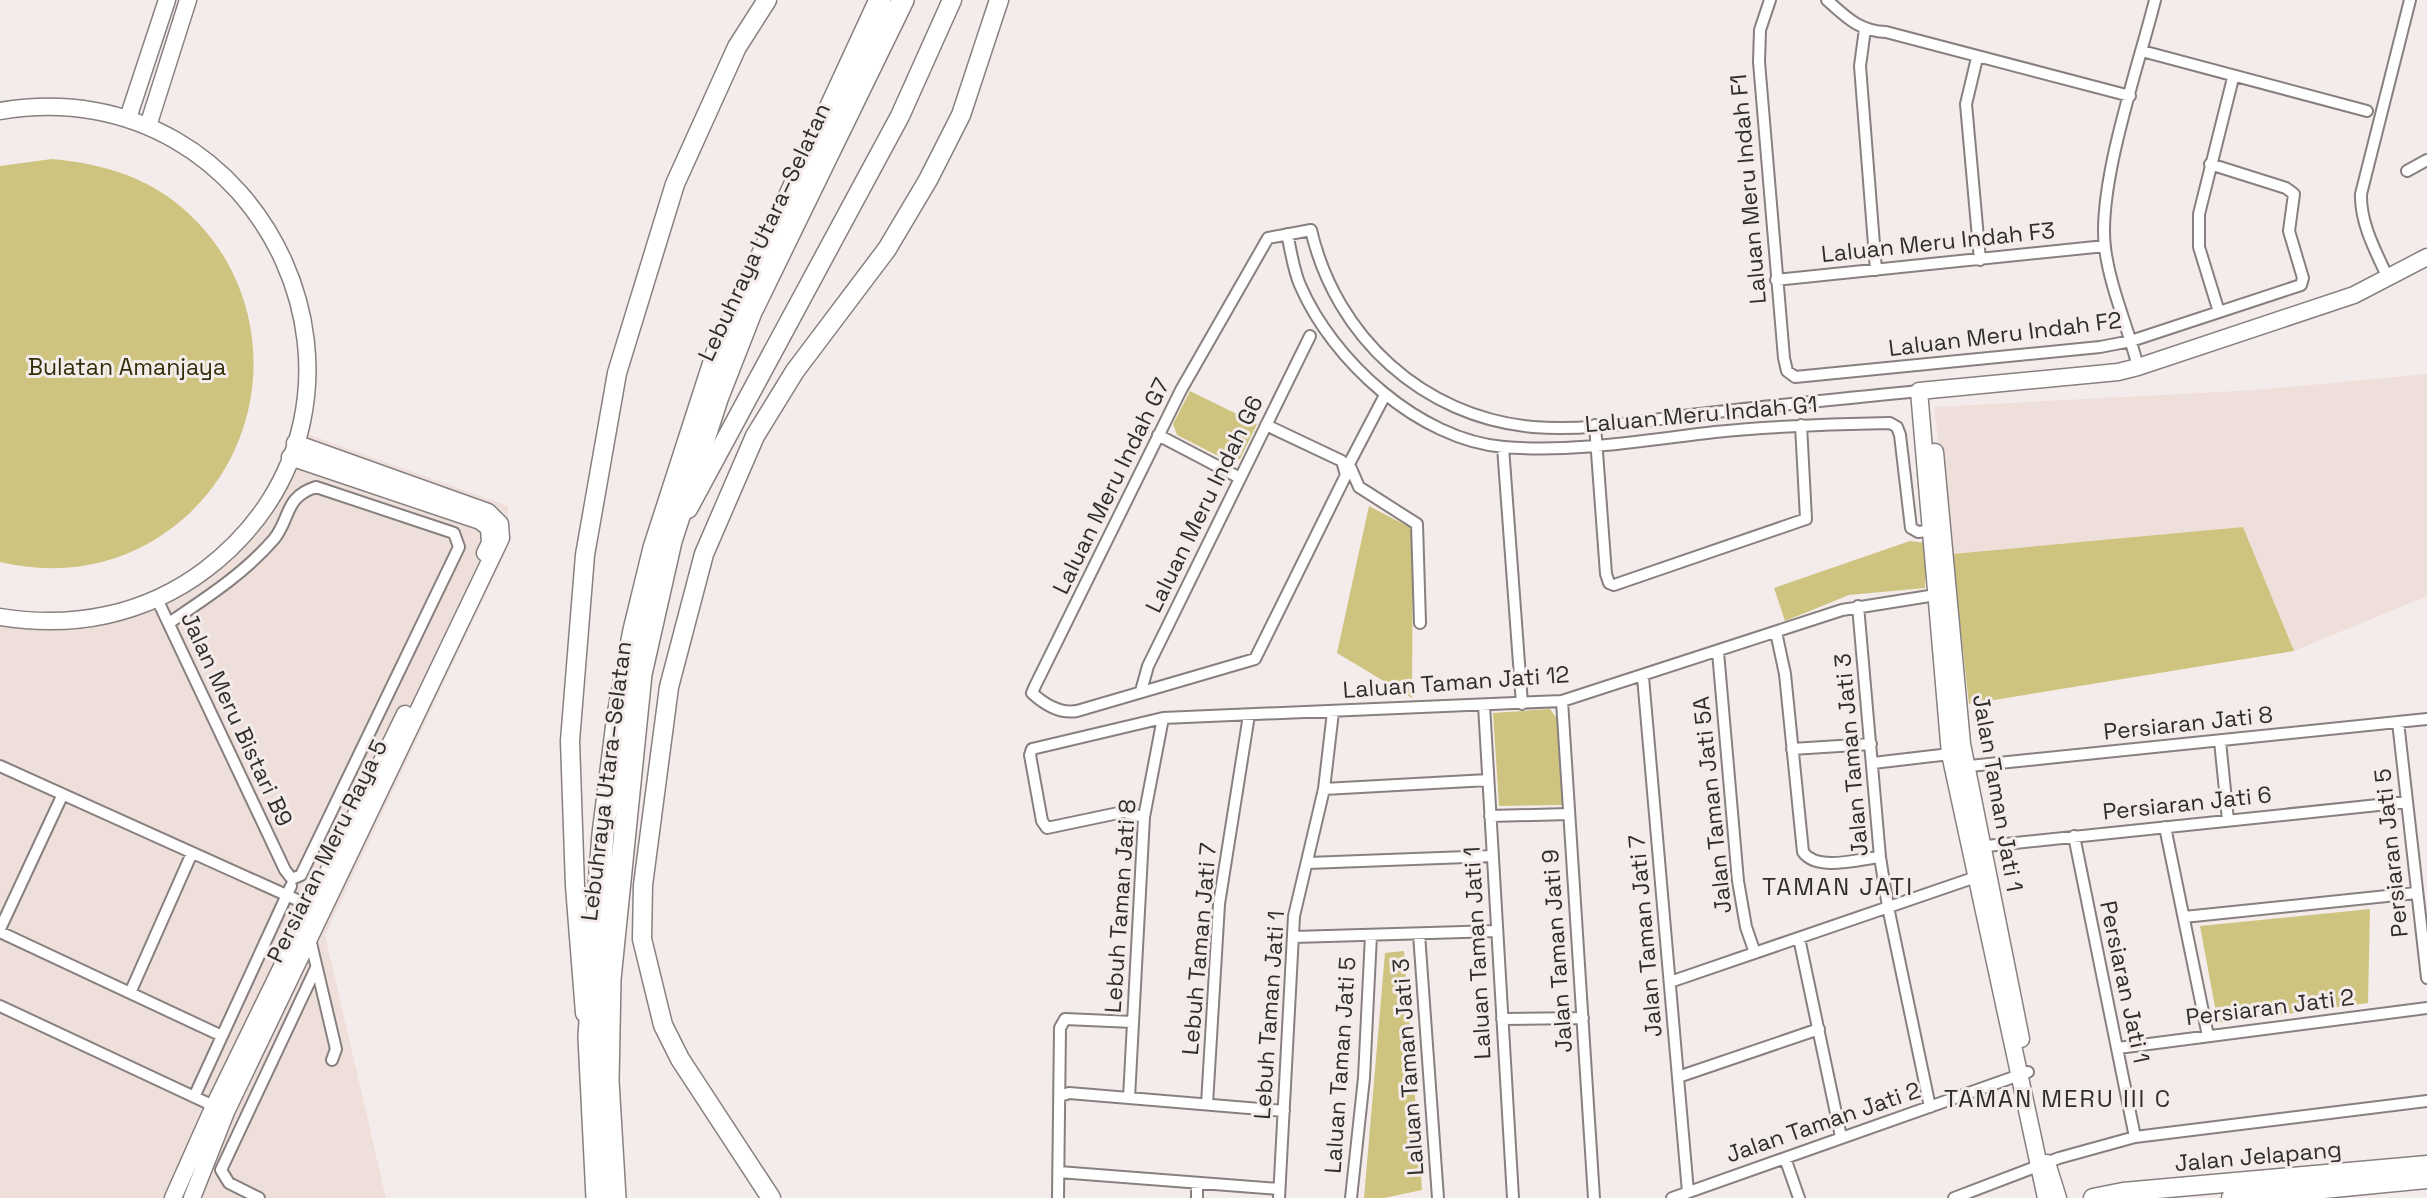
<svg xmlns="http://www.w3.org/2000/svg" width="2427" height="1198" viewBox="0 0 2427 1198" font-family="'Space Grotesk',sans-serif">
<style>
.built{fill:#efdfdb}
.green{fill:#cec47f}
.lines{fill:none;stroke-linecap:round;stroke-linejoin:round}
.street-casing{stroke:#87807f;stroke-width:14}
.secondary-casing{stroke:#87807f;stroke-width:19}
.primary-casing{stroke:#87807f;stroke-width:21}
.highway-casing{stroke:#87807f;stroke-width:24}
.street{stroke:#fff;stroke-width:10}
.secondary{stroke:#fff;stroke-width:16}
.primary{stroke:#fff;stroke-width:18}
.highway{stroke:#fff;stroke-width:21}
.labels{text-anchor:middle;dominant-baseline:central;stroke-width:6;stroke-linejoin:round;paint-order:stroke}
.street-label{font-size:23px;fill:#302e2d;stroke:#f4eceb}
.park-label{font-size:23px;fill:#322d09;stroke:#f4eceb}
.neighbourhood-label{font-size:24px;letter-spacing:2px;fill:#302e2d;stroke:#f4eceb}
</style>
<rect width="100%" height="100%" fill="#f4eceb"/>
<path class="built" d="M2427,374V596L2294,651L2243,527L1952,554L1934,407L2257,390Z
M299,431L508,506V547L325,935L386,1198H0V619L77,620L197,578L279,483Z"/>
<path class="green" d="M52,159C93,163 132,172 167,196C290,283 280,469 149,543C103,569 51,574 0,562V166Z
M1190,391L1257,424L1240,459L1230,462L1177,435L1173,424Z
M1369,506L1413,529L1412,698L1337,653Z
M2243,527L2294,651L1969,704L1952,554Z
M1910,541L1927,543L1925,588L1849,595L1785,621L1774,588Z
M1550,709L1560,723L1564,805L1499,806L1493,713Z
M2370,909L2368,1003L2218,1023L2200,926Z
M1404,951L1422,1190L1384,1198H1364L1385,953Z"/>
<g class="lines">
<defs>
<path id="street" d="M1770,0L1760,30L1759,62L1784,358L1787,371L1795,377L2100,347L2131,341L2301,285L2303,278L2289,231L2294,194L2286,188L2210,164
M1827,0C1846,17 1859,31 1886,32L2130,96
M1865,29L1860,66L1876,270
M2142,51L2367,111
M1977,58L1966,104L1980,260
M2407,171L2427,160
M1287,234C1291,250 1293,269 1300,285C1332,360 1419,440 1504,447C1574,453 1646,440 1715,432C1774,426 1832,424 1890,423L1897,427L1900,435L1911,528L1918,532L1936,530
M2388,278C2376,252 2360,223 2361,194L2410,0
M1776,280L2105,246
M2219,312L2199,247V214L2233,78
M2138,367C2128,327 2110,288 2105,248C2097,184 2139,65 2155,0
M1385,395L1349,464L1359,487L1417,524L1420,623
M1266,425L1342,461L1346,475L1255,659L1077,711C1060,714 1044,704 1032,693L1035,686L1181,390L1268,238L1311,230C1336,337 1423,417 1533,427C1591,432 1651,419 1708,413C1778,405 1849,398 1919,391
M1595,425L1606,574L1609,583L1614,585L1806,519L1801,425
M1158,435L1240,478
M1503,447L1522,704
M157,599L285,870L292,879
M1858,606L1880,857L1888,907L1930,1107
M169,623C206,598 245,573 274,539C291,518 284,497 316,487L454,533L459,547L301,875L292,879
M1776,632L1785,674L1803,852C1817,872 1859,859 1880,857
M1718,652L1738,881L1746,927L1755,953
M1643,677L1688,1192
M1141,691L1148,666L1310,336
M1562,701L1594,1198
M1484,705L1513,1198
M2398,722L2427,978
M2220,741L2228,820
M1792,749L1871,744
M1873,763L1950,754
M0,766L315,908
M1960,767L2427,719
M1324,789L1488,780
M1490,816L1569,814
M1144,817L1123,812L1047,828L1042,821L1030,755L1032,749L1163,718L1562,701L1842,610L1942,594
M2165,827L2208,1036
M2074,836L2135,1137
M1977,847L2407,802
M1308,863L1493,856
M2184,917L2416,893
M0,929L62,796
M0,932L222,1036
M1419,934L1438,1198
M1294,937L1497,931
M1799,938L1841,1137
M310,939L336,1049L332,1060
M1670,982L1976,877
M130,993L192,853
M0,1006L218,1108
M1502,1019L1583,1018
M2118,1048L2427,1008
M1678,1077L1819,1029
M1060,1096L1069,1093L1284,1111
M194,1097L291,886
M1129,1098L1144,817L1163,718
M1207,1104L1219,904L1249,715
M1785,1158L1799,1198
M1059,1172L1279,1189
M259,1198L229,1183L221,1170L316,968
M1058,1198L1060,1028L1065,1019L1133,1022
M1197,1198V1183
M1279,1198L1294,916L1324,789L1333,712
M1351,1198L1364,1078L1371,935
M1672,1198L2028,1072
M1954,1198L2059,1158L2135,1137L2427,1101"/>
<path id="secondary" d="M0,111C268,65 421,406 205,570C145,615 73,629 0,617
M128,118L167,0
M148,126L188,0
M295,443L488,512L500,524
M1935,452L1962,744L2021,1039
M290,457L480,521L489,528
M485,553L490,543L489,528
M2047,1163L2058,1198
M173,1198L214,1106L405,714
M192,1198L226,1112L501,538L500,524
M2046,1198L1950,754L1919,391L2118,372L2138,367L2354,295L2427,257"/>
<path id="primary" d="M688,509L900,116L952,0
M585,1013L575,886L570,741L585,555L617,373L675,184L737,47L767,0
M771,1198L680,1059L663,1025L642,939L643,885L669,687L704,554L755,436L795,371L887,249L928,180L961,115L999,0
M2093,1198L2123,1192L2427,1165
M2231,1198L2427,1179"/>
<path id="highway" d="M597,1198L589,1037L596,926L603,834L618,715L634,630L654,548L717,353L880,0
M615,1198L608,1081L610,979L641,674L671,541L717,399L751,312L903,0"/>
</defs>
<use href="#street" class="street-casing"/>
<use href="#secondary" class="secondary-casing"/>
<use href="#primary" class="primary-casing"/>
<use href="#highway" class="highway-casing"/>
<use href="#street" class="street"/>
<use href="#secondary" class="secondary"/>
<use href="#primary" class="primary"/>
<use href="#highway" class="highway"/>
</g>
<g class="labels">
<g class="street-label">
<text transform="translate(1748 189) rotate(-95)">Laluan Meru Indah F1</text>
<text transform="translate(764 232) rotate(-65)">Lebuhraya Utara–Selatan</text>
<text transform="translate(1938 242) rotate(-6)">Laluan Meru Indah F3</text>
<text transform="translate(2005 334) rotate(-7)">Laluan Meru Indah F2</text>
<text transform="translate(1701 414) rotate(-5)">Laluan Meru Indah G1</text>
<text transform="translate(1111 486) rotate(-64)">Laluan Meru Indah G7</text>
<text transform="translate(1204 504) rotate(-64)">Laluan Meru Indah G6</text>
<text transform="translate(1456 682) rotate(-4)">Laluan Taman Jati 12</text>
<text transform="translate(237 719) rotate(65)">Jalan Meru Bistari B9</text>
<text transform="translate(2188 723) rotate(-6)">Persiaran Jati 8</text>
<text transform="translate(1851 755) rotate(-95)">Jalan Taman Jati 3</text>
<text transform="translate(606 781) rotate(-83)">Lebuhraya Utara–Selatan</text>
<text transform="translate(1998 793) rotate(80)">Jalan Taman Jati 1</text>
<text transform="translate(2187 803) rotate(-6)">Persiaran Jati 6</text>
<text transform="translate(1712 805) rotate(-96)">Jalan Taman Jati 5A</text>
<text transform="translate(327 851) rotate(-64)">Persiaran Meru Raya 5</text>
<text transform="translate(2391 853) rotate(-96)">Persiaran Jati 5</text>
<text transform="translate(1120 906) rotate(-86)">Lebuh Taman Jati 8</text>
<text transform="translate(1645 936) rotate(-95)">Jalan Taman Jati 7</text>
<text transform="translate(1199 949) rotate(-85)">Lebuh Taman Jati 7</text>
<text transform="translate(1557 951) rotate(-94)">Jalan Taman Jati 9</text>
<text transform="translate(1477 953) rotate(-93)">Laluan Taman Jati 1</text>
<text transform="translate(2125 982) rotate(78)">Persiaran Jati 1</text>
<text transform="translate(2270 1007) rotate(-7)">Persiaran Jati 2</text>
<text transform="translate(1269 1015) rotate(-86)">Lebuh Taman Jati 1</text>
<text transform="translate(1340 1065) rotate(-86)">Laluan Taman Jati 5</text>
<text transform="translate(1408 1067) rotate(-94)">Laluan Taman Jati 3</text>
<text transform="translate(1823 1122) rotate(-19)">Jalan Taman Jati 2</text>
<text transform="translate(2258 1156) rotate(-5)">Jalan Jelapang</text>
</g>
<g class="park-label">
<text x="127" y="367">Bulatan Amanjaya</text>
</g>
<g class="neighbourhood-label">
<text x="1838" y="886">TAMAN JATI</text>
<text x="2058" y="1098">TAMAN MERU III C</text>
</g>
</g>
</svg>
